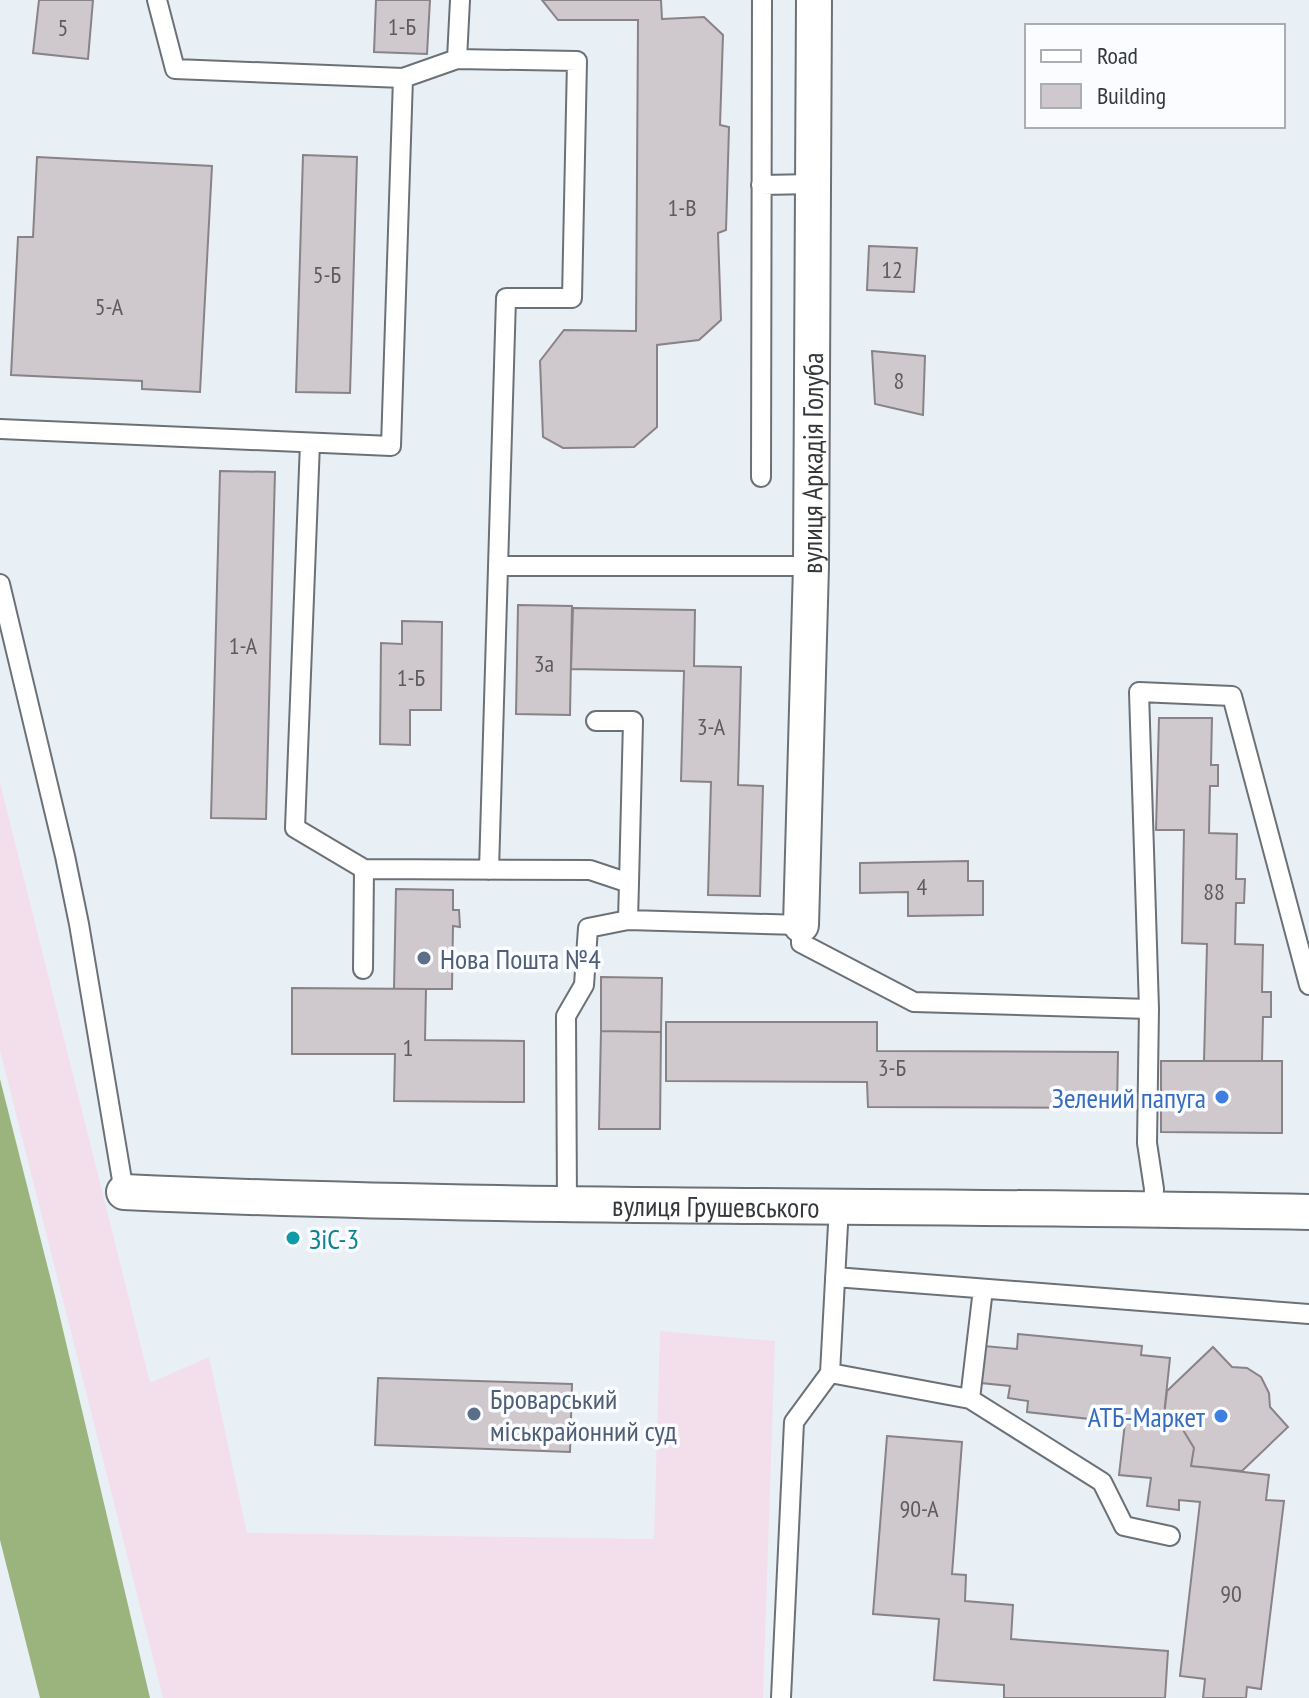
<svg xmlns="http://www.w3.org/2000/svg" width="1309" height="1698" viewBox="0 0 1309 1698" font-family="'PT Sans Narrow',sans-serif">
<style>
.industrial{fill:#f3deec}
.forest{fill:#9bb47d}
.building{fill:#cfc8cd;stroke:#898287;stroke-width:2}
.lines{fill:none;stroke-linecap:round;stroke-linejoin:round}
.lane-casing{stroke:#6b7176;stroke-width:22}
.street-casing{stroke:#6b7176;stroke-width:38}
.lane{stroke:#fff;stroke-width:18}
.street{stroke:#fff;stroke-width:34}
.service-dot{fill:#5c6f8a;stroke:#fafcff;stroke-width:3}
.shop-dot{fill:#3f7fe0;stroke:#fafcff;stroke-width:3}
.culture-dot{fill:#0f9aa8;stroke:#fafcff;stroke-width:3}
.labels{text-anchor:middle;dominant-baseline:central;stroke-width:7;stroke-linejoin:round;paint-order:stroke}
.number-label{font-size:24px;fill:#5c5c5f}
.street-label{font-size:28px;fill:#35383a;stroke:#fafcff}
.service-label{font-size:28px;fill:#4e5e75;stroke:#fafcff;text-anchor:start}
.shop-label{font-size:28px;fill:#366cbe;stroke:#fafcff;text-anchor:end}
.culture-label{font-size:28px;fill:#0d838f;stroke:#fafcff;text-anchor:start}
</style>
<rect width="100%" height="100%" fill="#e9f0f5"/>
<path class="industrial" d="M0,783L150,1383L209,1357L247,1533L654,1539L660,1331L775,1341L763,1698H163L0,1050Z"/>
<path class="forest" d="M0,1079L55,1296L150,1698H40L0,1540Z"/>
<path class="building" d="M39,0H93L88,59L33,53Z
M376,0H430L427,54L374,52Z
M542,0H661L662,19L704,17L723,35L720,125L729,127L726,230L718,233L721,320L699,340L657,345V427L634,447L563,448L543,437L540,361L564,330L636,331L638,20H558Z
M303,155L357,157L350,393L296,392Z
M37,157L212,166L200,392L142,389V381L11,375L18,237H33Z
M869,246L917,248L914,292L867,290Z
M872,351L925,356L923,415L875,404Z
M220,471L275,472L266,819L211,818Z
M518,605L572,606L570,715L516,714Z
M573,608L695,610L694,666L741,667L738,785L763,786L760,896L708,895L711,782L681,781L684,671L571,669Z
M402,621L442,622L441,710H410V745L380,744L381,643L402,644Z
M1159,718H1212L1211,765H1218V786H1210L1209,833L1237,834L1236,879H1245L1244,903H1236L1235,944L1263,945L1262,992H1271V1017H1263L1262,1061H1204L1207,944L1182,943L1184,830H1156Z
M968,861V881H983V915L908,916V892L860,893V863Z
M396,889L453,890V910H459L460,927L453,926L452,989H394Z
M601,977L662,978L661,1032L601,1031Z
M292,988L426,989L425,1040L524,1041V1102L394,1101L395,1054H292Z
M666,1022H877V1051L1118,1052L1117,1108L868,1107L867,1082L666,1081Z
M601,1031L661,1032L660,1129H599Z
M1161,1061H1282V1133L1161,1132Z
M1018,1334L1142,1346L1141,1355L1170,1358L1163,1424L1180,1425L1194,1448L1191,1466L1269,1475L1266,1500L1284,1501L1261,1689L1247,1687L1246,1698H1203L1205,1679L1180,1676L1200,1502L1179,1500V1510L1147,1506L1151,1478L1119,1475L1125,1423L1027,1412L1028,1401L1008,1398L1010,1386L981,1383L984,1346L1017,1349Z
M1213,1347L1232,1367L1247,1368L1261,1377L1269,1393L1270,1407L1288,1427L1242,1471L1191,1466L1194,1448L1180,1425L1163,1424L1167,1391Z
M378,1378L572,1384L570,1452L375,1445Z
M887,1436L962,1442L952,1574L966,1575L965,1601L1013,1605L1011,1639L1168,1651L1165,1698H1004V1685L934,1680L939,1619L873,1614Z"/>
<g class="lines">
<defs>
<path id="lane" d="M157,0L175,69L403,78L457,59L460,0
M457,59L577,61L572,298H506L489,870
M761,185L814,184
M0,429L391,446L403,78
M310,443L295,828L364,869L590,870L629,883L628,920L588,928L584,985L566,1016L567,1203
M761,477L762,0
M498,566H811
M0,584L65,856L79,924L124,1192
M596,721H633L629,883
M628,920L801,925V943L914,1002L1149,1009
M363,969L364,869
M1153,1209L1154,1189L1147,1143L1149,1009L1139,692L1232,696L1309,985
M835,1277L1309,1314
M830,1373L970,1399L1102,1482L1124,1526L1170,1536
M970,1399L983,1289
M781,1698L794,1422L830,1373L839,1206"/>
<g id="street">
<path id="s1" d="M801,925L811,566L814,0"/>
<path id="s2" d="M124,1192C518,1210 914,1204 1309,1212"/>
</g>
</defs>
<use href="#lane" class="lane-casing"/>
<use href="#street" class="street-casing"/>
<use href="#lane" class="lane"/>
<use href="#street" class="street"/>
</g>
<g class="service-dot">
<circle cx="424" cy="958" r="8"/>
<circle cx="474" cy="1414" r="8"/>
</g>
<g class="shop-dot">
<circle cx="1222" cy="1097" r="8"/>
<circle cx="1221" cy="1416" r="8"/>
</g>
<circle class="culture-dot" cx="293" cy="1238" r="8"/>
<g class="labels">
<g class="number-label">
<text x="402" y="26">1-Б</text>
<text x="63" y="27">5</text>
<text x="682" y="207">1-В</text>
<text x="892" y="269">12</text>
<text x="327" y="274">5-Б</text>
<text x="109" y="306">5-А</text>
<text x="899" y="380">8</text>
<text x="243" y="645">1-А</text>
<text x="544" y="663">3а</text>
<text x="411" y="677">1-Б</text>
<text x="711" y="726">3-А</text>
<text x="922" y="886">4</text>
<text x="1214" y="891">88</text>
<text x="408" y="1047">1</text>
<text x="892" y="1067">3-Б</text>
<text x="919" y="1508">90-А</text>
<text x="1231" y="1593">90</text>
</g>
<g class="street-label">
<text stroke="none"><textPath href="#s1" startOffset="462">вулиця Аркадія Голуба</textPath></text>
<text stroke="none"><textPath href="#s2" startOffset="592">вулиця Грушевського</textPath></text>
</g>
<g class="service-label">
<text x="440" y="958">Нова Пошта №4</text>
<text x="490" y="1398">Броварський<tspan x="490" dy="32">міськрайонний суд</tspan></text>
</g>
<g class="shop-label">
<text x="1206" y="1097">Зелений папуга</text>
<text x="1205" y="1416">АТБ-Маркет</text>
</g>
<g class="culture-label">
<text x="309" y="1238">ЗіС-3</text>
</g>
</g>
<rect x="1025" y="24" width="260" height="104" fill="#fafcff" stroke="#abaeb0" stroke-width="2"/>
<rect x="1041" y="50" width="40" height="12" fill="#ffffff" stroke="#abaeb0" stroke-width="2"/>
<text x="1097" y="64" font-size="24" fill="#35383a">Road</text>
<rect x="1041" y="84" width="40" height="24" fill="#cfc8cd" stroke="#abaeb0" stroke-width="2"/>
<text x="1097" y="104" font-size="24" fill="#35383a">Building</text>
</svg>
